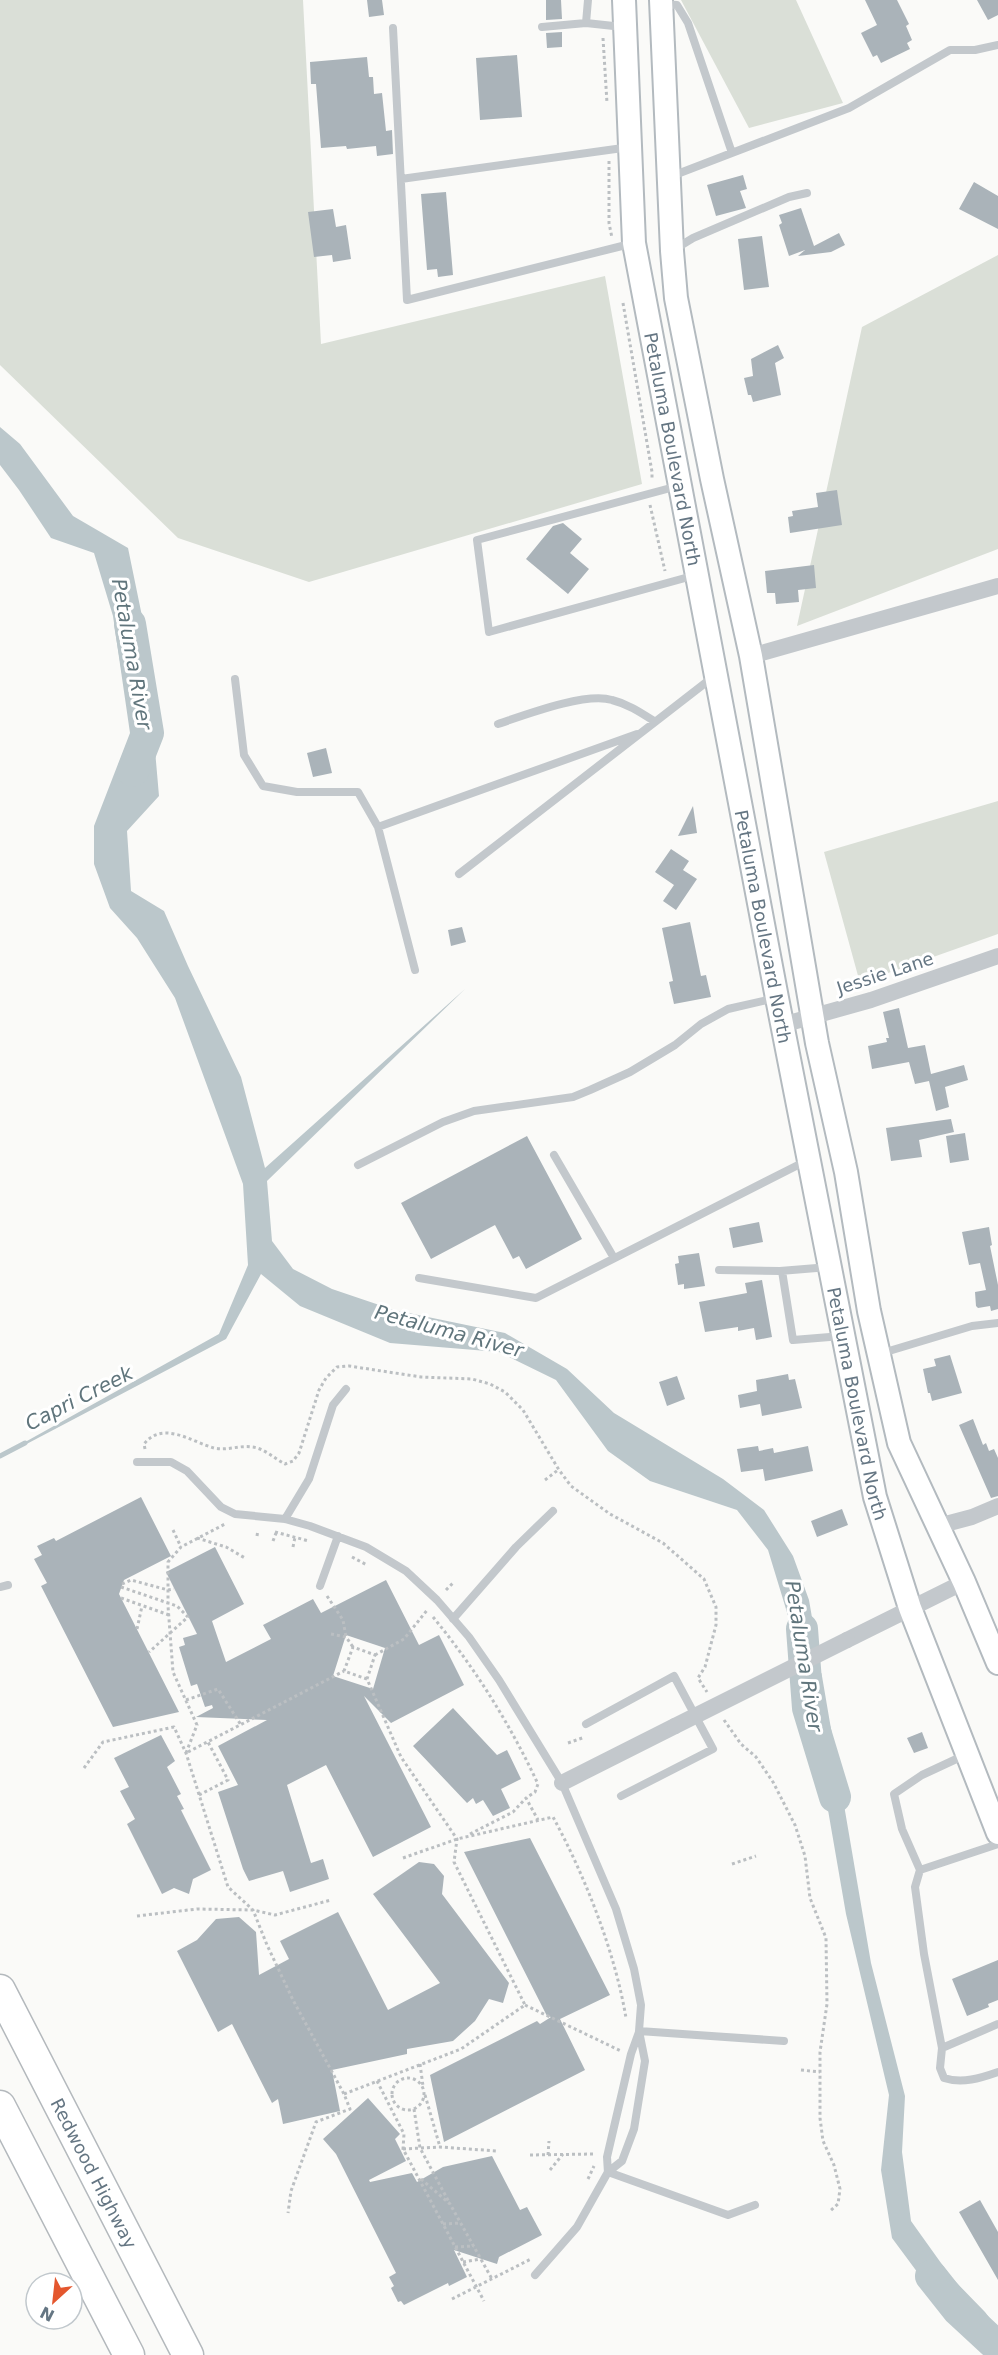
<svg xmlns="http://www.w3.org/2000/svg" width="998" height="2355" viewBox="0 0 998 2355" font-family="'DejaVu Sans',sans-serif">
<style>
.green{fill:#dadfd7}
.water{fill:#bbc7cb}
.pier{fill:#fafaf8}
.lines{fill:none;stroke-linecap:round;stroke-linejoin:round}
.stream{stroke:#bbc7cb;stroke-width:5}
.river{stroke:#bbc7cb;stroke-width:32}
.building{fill:#aab3b9;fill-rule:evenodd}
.secondary-casing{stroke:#b3babf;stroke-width:26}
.motorway-casing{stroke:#b4b9bd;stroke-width:33}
.path{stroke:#bbbfc2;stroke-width:3;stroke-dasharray:3 3;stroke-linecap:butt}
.service{stroke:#c3c8cc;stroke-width:8}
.minor{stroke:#c3c8cc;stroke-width:16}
.secondary{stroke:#fff;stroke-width:22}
.motorway{stroke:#fff;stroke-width:30}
.minor-bridge{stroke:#c3c8cc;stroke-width:16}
.labels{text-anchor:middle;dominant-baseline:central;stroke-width:6;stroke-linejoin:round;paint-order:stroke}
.street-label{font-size:18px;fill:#657683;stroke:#fff}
.water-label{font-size:20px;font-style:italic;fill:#60757c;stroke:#fff}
</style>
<rect width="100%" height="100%" fill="#fafaf8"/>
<path class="green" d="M0,0H303L321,344L605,276L642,484L309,582L178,538L0,365Z
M681,0H796L843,103L749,128Z
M998,255V549L797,626L862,327Z
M998,801V934L860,983L824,852Z"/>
<path class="water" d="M0,427L20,444L73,516L128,548L143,621L134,692L155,750L159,796L127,831L131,891L164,911L188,966L241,1077L265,1168L465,989L267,1181L272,1241L293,1269L332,1289L394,1310L505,1333L567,1369L614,1413L723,1479L764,1510L793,1556L809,1600L871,1963L905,2096L902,2152L911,2221L951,2277L985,2312L998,2329V2348L984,2326L932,2292L892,2238L881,2170L889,2095L846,1914L828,1810L818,1714L768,1550L737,1510L650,1481L608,1451L556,1380L499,1352L390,1343L300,1306L261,1274L226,1339L0,1458V1456L219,1334L248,1265L243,1184L175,998L137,938L110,908L94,864V826L130,733L113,616L94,553L51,538L19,490L0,465Z"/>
<path class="pier" d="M816,1626L824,1672L805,1681L792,1638Z"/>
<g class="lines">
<path class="stream" d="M0,1456L25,1443"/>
<path class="river" d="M130,624L148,733L133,771
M802,1629L808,1708L835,1797
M931,2276L958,2310L998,2347"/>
</g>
<path class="building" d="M367,0H382L384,15L369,17Z
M546,0H561L562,19L546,20Z
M865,0H897L909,24L906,26L912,40L907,43L910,49L881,63L877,55L873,57L861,33L877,25Z
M977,0H998V15L988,20Z
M562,32V47L547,48L546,33Z
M517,55L522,117L480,120L476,58Z
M367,57L369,77H373L374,94L382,93L386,131L392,130L393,154L377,156L376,146L347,149L346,146L321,148L316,84H311L310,62Z
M743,175L747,189L740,191L746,208L716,216L707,185Z
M974,182L998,196V229L959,209Z
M446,192L453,275L438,277L437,269L427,270L421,194Z
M801,208L814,246L839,233L845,245L831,252L798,256L805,250L789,256L779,225L782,223L779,215Z
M333,209L336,227L346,225L351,259L333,262L332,255L314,257L308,212Z
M762,236L769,287L744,290L738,239Z
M778,345L784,358L775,363L781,395L753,402L751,395H748L744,378L753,376L751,359Z
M837,490L842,525L790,533L788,517L793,516L792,511L818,507L816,493Z
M563,523L582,539L570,553L589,569L568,594L526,559L553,526Z
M814,565L816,588L798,590L799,602L776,604L775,593H767L765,571Z
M326,748L332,773L313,777L307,753Z
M693,806L697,833L678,836Z
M671,849L689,861L683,870L697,879L676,910L663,901L674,885L655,872Z
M690,922L701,976L706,975L711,997L674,1004L669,982L673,981L662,928Z
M462,927L466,942L451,946L448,930Z
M899,1008L908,1048L925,1045L931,1074L964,1065L968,1080L945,1087L949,1107L936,1111L929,1081L915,1084L909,1062L872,1069L868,1046L887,1042L886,1038H889L883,1012Z
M951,1119L954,1132L919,1140L922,1157L891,1161L886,1128Z
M965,1133L969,1160L950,1163L946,1136Z
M527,1136L582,1239L526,1269L519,1256L513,1259L495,1225L431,1259L401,1203Z
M759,1222L763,1242L733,1248L729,1228Z
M989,1227L992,1245L990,1246L998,1285V1309L991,1311L990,1306L978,1308L976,1306L975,1292L986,1290L980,1263L969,1265L962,1232Z
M699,1253L705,1286L684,1289V1284L678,1285L675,1264L679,1263L678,1256Z
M762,1280L772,1337L756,1340L754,1328L738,1331V1327L705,1332L699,1302L747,1293L745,1283Z
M950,1355L962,1393L932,1401L930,1393H928L923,1369L936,1366L934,1359Z
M788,1374L789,1380L795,1379L802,1408L762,1416L760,1404L740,1408L738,1395L757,1391L756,1380Z
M677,1376L685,1399L667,1406L659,1382Z
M973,1419L983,1445L986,1443L989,1451L994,1449L998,1458V1496L991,1498L959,1425Z
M758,1446L759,1451L773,1448L774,1453L808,1446L813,1471L765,1481L763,1469L741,1472L737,1449Z
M141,1497L171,1556L124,1580L119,1594L179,1712L113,1727L41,1586L47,1583L34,1559L42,1555L37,1546L54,1538L56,1541Z
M842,1509L848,1525L817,1537L811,1521Z
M215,1547L244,1604L212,1621L226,1662L271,1639L263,1625L313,1599L321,1613L386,1580L419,1645L439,1635L464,1685L391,1723L364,1696L431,1827L373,1857L326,1765L287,1785L311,1863L323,1859L329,1879L290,1892L283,1871L249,1881L243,1869L218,1792L238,1785L218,1746L267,1720L196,1717L213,1708L212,1705L205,1707L197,1684L191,1686L179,1647L185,1645L183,1638L197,1634L166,1572ZM346,1635L385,1648L373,1689L333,1676Z
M453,1708L497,1755L507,1750L521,1779L501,1789L510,1808L493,1816L483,1800L476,1804L473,1798L467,1803L413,1746Z
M922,1732L928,1748L914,1753L907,1738Z
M161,1735L175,1761L167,1767L181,1794L177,1796L184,1809L181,1810L211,1870L193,1879L189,1894L174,1888L162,1894L127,1824L135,1819L120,1791L129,1787L114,1758Z
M530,1838L610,1995L560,2019L585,2070L444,2142L430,2075L537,2021L540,2024L551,2017L547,2016L464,1852Z
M419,1862L434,1864L444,1876L442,1894L509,1983L503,2003L489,1999L475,2021L453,2041L407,2049V2054L332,2070L340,2111L283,2124L278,2099L272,2103L232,2024L218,2032L177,1951L197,1940L216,1919L239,1917L256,1932L259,1975L289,1959L280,1941L338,1912L388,2010L440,1983L373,1894Z
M998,1960V2000L988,2004L989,2007L967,2016L952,1979Z
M368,2098L400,2134L395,2139L406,2161L369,2180L370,2182L412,2173L417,2182L443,2167L492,2156L520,2210L527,2207L542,2235L499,2257L497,2264L454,2250L467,2277L449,2286L448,2283L404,2305L401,2301L398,2302L391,2288L394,2286L389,2277L396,2273L336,2154L323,2139Z
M980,2200L998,2232V2280L959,2212Z"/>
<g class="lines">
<defs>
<g id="secondary">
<path id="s1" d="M624,0L634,243L777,998L875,1497L910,1608L998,1833"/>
<path d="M661,0L672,251L676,298L712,479L751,656L817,1043L846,1172L869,1311L899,1443L964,1582L998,1663"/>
</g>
<g id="motorway">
<path id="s2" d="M0,1990L188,2355"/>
<path d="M0,2106L129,2355"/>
</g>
</defs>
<use href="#secondary" class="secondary-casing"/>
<use href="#motorway" class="motorway-casing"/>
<path class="path" d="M603,38L607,103
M609,161V223L612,238
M623,303L652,472V480
M650,505L665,571
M145,1449L144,1444C163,1420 192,1442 214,1448C227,1451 239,1445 252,1447C264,1448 275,1459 285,1464L293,1461L299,1453L319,1390L326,1378L337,1367L349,1366L421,1377L472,1379L490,1384L505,1392L523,1410L559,1470L571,1486L610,1514L663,1543L704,1579L716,1607V1625L705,1667L698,1678L707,1692
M545,1480L558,1470
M173,1530L181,1547
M275,1532L309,1541
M257,1536L258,1530
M197,1538L226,1547L245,1558
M273,1541L276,1533
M293,1547L295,1537
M352,1557L367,1565
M122,1584L131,1580L168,1590L174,1589
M121,1587L177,1606L188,1617L149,1652
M446,1590L453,1583
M327,1596L343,1620L346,1637
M121,1598L169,1615
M433,1617C475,1668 510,1724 538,1784L535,1792L526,1798L538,1820
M137,1629L142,1606
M331,1634L346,1637L353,1647
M375,1655L404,1639L428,1609
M186,1700L218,1689L241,1725
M724,1720L741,1744L756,1757L773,1782L795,1825L805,1856L810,1898L826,1938L827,2004L820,2052V2118L823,2141L834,2165L840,2189L838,2204L829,2212
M568,1743L585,1737
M188,1752L344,1671
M186,1753L197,1725L173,1672L168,1606V1562L181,1547L225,1524
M84,1768L103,1742L174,1727L186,1753L228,1887L253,1910L267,1945L293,2000L344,2094L350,2109L316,2122L291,2191L288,2213
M199,1795L228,1780L208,1742
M470,1834L513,1812L526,1798
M403,1858L457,1839L553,1817C585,1876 615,1952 626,2018
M732,1864L756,1856
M137,1916L197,1909L253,1910L275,1915L331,1900
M525,2005L621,2051
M420,2064L423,2086
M801,2070L820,2072
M392 2094a16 16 0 1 1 32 0a16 16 0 1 1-32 0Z
M377,2081L404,2134L403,2149L484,2301
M344,2094L461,2049L525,2005L454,1862L457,1839L401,1757L367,1679L375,1655L353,1647L344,1671L367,1679
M425,2095L440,2147
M414,2109L420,2148L449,2202
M403,2149L440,2147L497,2151
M530,2155L594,2154
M548,2155L549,2141
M550,2170L563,2154
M421,2179L450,2204L492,2279
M588,2179L594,2166
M443,2224L461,2223
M455,2247L474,2246
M463,2262L481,2259
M452,2299L531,2259"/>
<path class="service" d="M588,0L586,23L623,27
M662,4L677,5L688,23L732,153
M542,27L586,23
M393,28L407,300L634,243
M672,176L849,108L950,50H975L998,45
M401,179L630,147
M675,249L693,238L789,197L807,193
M678,486L477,540L489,632L696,575
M235,679L244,755L263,786L297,792H358L378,827
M498,724C525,715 585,692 612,700C628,704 640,712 654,721
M459,874L713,677
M415,970L378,827L637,734
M554,1155L614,1258
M358,1165L443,1122L474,1111L573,1097L590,1090L630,1072L675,1045L701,1024L728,1009L776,998
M719,1270L780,1271L829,1267
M782,1271L793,1340L842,1336
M419,1278L536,1298L808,1160
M879,1354L972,1326L998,1323
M137,1462H171L187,1471L221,1507L235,1514L285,1519L310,1526L366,1547L406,1571L437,1600L469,1637L499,1680L562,1783L616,1909L634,1969L641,2005L639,2031L645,2061L634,2129L622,2161L608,2172L577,2227L535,2275
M285,1519L309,1479L333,1405L346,1389
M320,1586L338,1536
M0,1587L8,1585
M453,1619L516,1547L553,1511
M586,1724L674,1676L713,1749L621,1796
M920,1870L902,1829L894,1794L922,1775L965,1755
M998,2024L942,2048L940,2068L944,2078C962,2084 981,2078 998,2072
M639,2031L784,2041
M942,2048L924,1954L915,1887L920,1870L998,1844
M608,2172L728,2215L755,2205
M608,2173L607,2157L631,2054L639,2032"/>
<path class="minor" d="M751,656L998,586
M782,1025L871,1000L998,956
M938,1526L972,1517L998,1506
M847,1640L964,1582
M562,1783L675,1726"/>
<use href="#secondary" class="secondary"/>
<use href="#motorway" class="motorway"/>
<path class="minor-bridge" d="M675,1726L847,1640"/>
</g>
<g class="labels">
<g class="street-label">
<text stroke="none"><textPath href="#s1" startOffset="453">Petaluma Boulevard North</textPath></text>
<text stroke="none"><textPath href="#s1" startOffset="939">Petaluma Boulevard North</textPath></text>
<text transform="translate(885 973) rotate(-18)">Jessie Lane</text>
<text stroke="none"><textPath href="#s1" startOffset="1425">Petaluma Boulevard North</textPath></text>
<text stroke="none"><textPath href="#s2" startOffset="206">Redwood Highway</textPath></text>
</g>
<g class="water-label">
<text transform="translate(132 654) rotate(80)">Petaluma River</text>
<text transform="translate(449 1331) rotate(15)">Petaluma River</text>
<text transform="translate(79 1398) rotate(-27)">Capri Creek</text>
<text transform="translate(804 1656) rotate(81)">Petaluma River</text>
</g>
</g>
<g transform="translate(54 2301) rotate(207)"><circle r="28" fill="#ffffff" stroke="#c1c8cd" stroke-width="1.5"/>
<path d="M0-4.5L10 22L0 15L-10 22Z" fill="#e4572e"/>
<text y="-9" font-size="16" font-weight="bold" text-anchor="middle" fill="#657683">N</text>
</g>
</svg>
